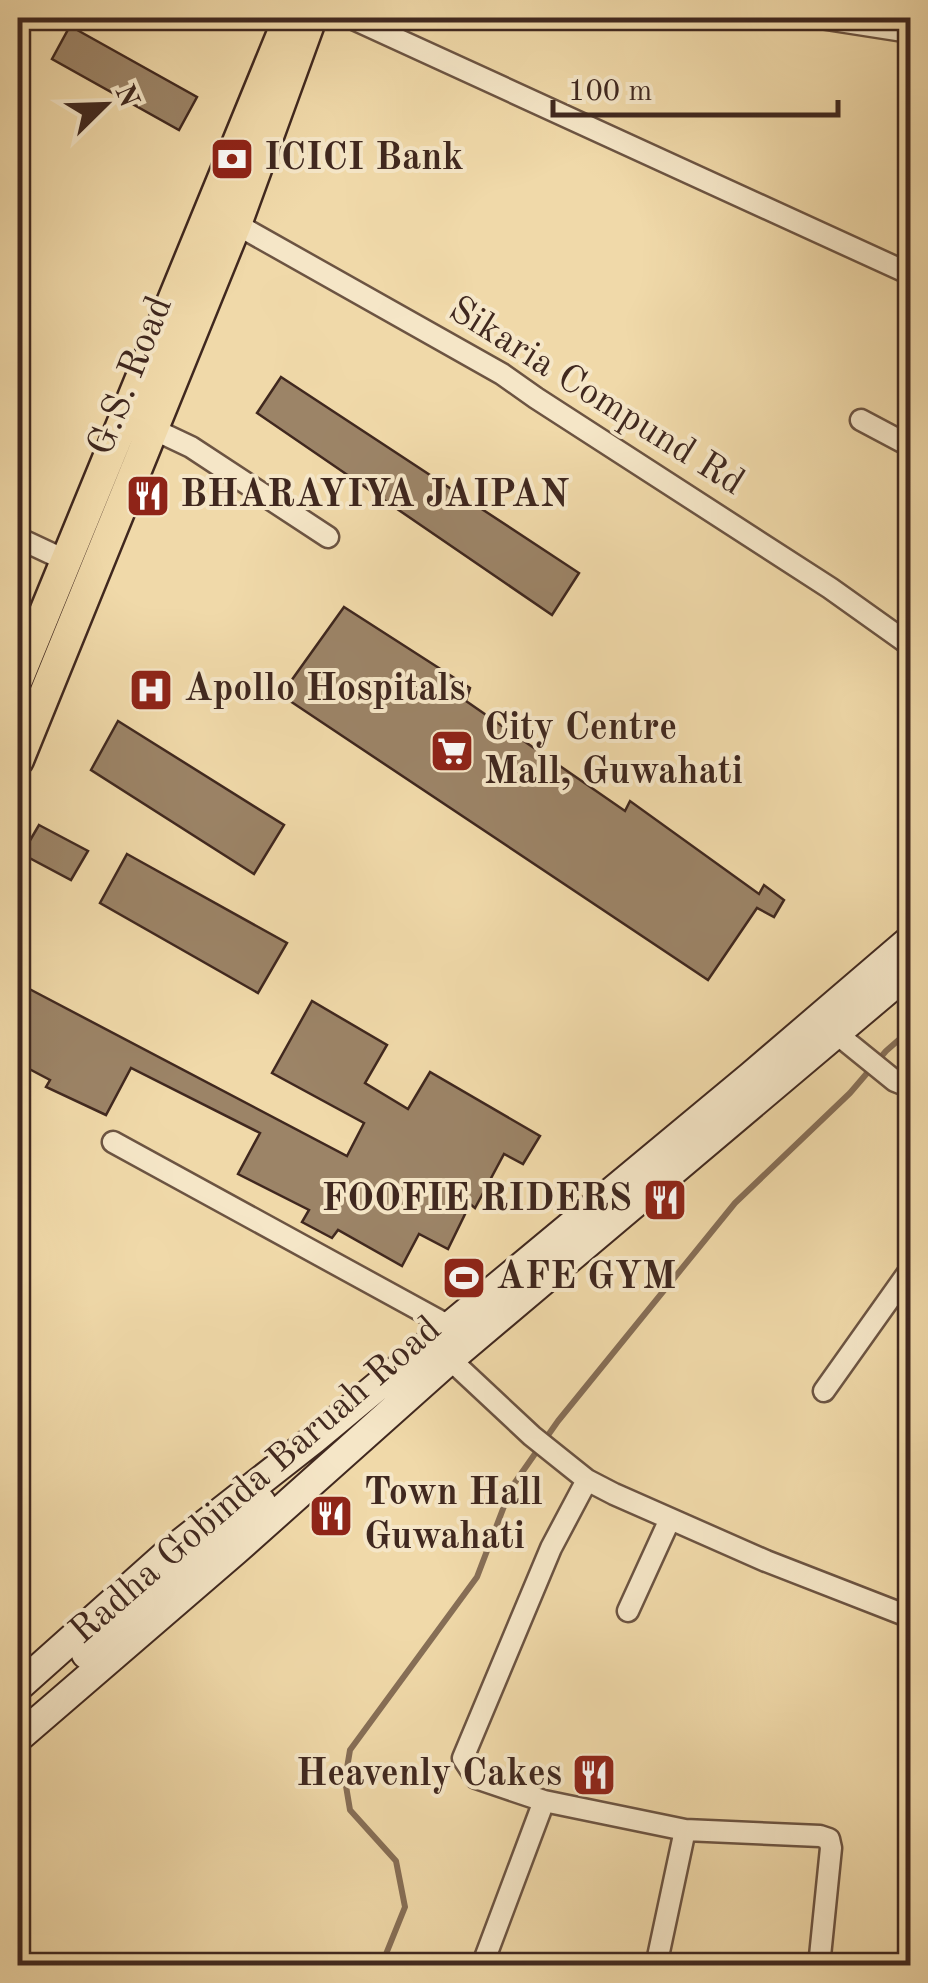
<svg xmlns="http://www.w3.org/2000/svg" width="928" height="1983" viewBox="0 0 928 1983" font-family="'Old Standard TT',serif">
<style>
.lines{fill:none;stroke-linecap:round;stroke-linejoin:round}
.stream{stroke:#866e56;stroke-width:6}
.building{fill:#9c8467;stroke:#40281f;stroke-width:2.5}
.minor-casing{stroke:#6c5442;stroke-width:25}
.secondary-casing{stroke:#40281f;stroke-width:32}
.primary-casing{stroke:#40281f;stroke-width:35}
.minor{stroke:#f5e6c7;stroke-width:20}
.secondary{stroke:#f5e6c7;stroke-width:28}
.primary{stroke:#f0d9a9;stroke-width:30}
.labels{text-anchor:middle;dominant-baseline:central;stroke-width:8;stroke-linejoin:round;paint-order:stroke}
.poi-label{font-size:38px;font-weight:bold;fill:#40281f;stroke:#f5e6c7;text-anchor:start}
.street-label{font-size:38px;fill:#40281f;stroke:#f5e6c7}
</style>
<rect width="100%" height="100%" fill="#f0d9a9"/>
<filter id="stains"><feTurbulence type="fractalNoise" baseFrequency=".002" numOctaves="4"/><feColorMatrix values="0 0 0 0 .2 0 0 0 0 .09 0 0 0 0 .02 0 0 0 .5 -.17"/></filter>
<radialGradient id="worn" r=".72"><stop offset=".6" stop-color="#630" stop-opacity="0"/><stop offset="1" stop-color="#630" stop-opacity=".3"/></radialGradient>
<g class="lines">
<path class="stream" d="M373,1966L386,1954L405,1907L396,1861L350,1810L345,1780L350,1750L477,1577L511,1488L558,1421L735,1203L850,1093L886,1051L910,1030"/>
</g>
<path class="building" d="M70,26L197,97L179,130L52,59Z
M281,377L579,573L552,615L257,413Z
M344,607L470,688L466,701L625,811L630,801L759,894L764,885L784,900L774,917L757,908L708,980L281,695Z
M118,721L284,825L254,874L91,770Z
M39,825L88,851L71,880L22,854Z
M127,854L287,943L258,993L100,903Z
M18,983L347,1156L364,1123L272,1073L312,1001L387,1045L365,1083L408,1109L430,1072L540,1136L523,1164L504,1154L475,1208L470,1204L448,1249L419,1234L402,1266L338,1230L332,1238L302,1222L309,1210L238,1174L260,1133L131,1068L106,1115L46,1087L50,1080L18,1063Z"/>
<g class="lines">
<defs>
<path id="minor" d="M351,18L910,274
M820,18L910,32
M236,224L502,374L536,398L830,588L910,645
M861,420L910,446
M153,429L191,447L328,537
M18,538L65,560
M837,1034L895,1081L910,1087
M113,1142L449,1326
M440,1350L532,1436L587,1480L614,1494L766,1561L910,1617
M824,1391L910,1270
M587,1480L551,1548L463,1758L476,1778L544,1801L685,1830L820,1836L829,1839L831,1848L819,1966
M628,1611L670,1519
M482,1966L544,1801
M656,1966L685,1830"/>
<path id="secondary" d="M86,1654L261,1502
M18,1687L167,1554L314,1439L751,1076L910,940
M18,1738L235,1551L449,1360L910,971"/>
<path id="primary" d="M18,678L289,18
M18,760L236,224L311,18"/>
</defs>
<use href="#minor" class="minor-casing"/>
<use href="#secondary" class="secondary-casing"/>
<use href="#primary" class="primary-casing"/>
<use href="#minor" class="minor"/>
<use href="#secondary" class="secondary"/>
<use href="#primary" class="primary"/>
</g>
<defs>
<symbol id="bank-square" viewBox="-11 -11 22 22"><rect x="-9" y="-9" width="18" height="18" rx="4" fill="#8f2418" stroke="#f5e6c7"/><path d="M-6-4H6V4H-6ZM0-2.3a2.3 2.3 0 1 0 0 4.6a2.3 2.3 0 1 0 0-4.6Z" fill="#fff"/></symbol>
<symbol id="restaurant-square" viewBox="-11 -11 22 22"><rect x="-9" y="-9" width="18" height="18" rx="4" fill="#8f2418" stroke="#f5e6c7"/><path d="M-5-6h1v4h1v-4h1v4h1v-4h1v5L-1.5 .5V6h-2V.5L-5-1ZM5-6V6H3V1.5H1.5Q1.5-4 5-6Z" fill="#fff"/></symbol>
<symbol id="hospital-square" viewBox="-11 -11 22 22"><rect x="-9" y="-9" width="18" height="18" rx="4" fill="#8f2418" stroke="#f5e6c7"/><path d="M-5-5h3v3.5h4V-5h3V5h-3V1.5h-4V5h-3Z" fill="#fff"/></symbol>
<symbol id="supermarket-square" viewBox="-11 -11 22 22"><rect x="-9" y="-9" width="18" height="18" rx="4" fill="#8f2418" stroke="#f5e6c7"/><path d="M-6-5.5h2.5l.6 2H6L4.5 2H-2.5L-4.4-4H-6ZM-1.5 3.2a1.3 1.3 0 1 0 .1 0ZM3 3.2a1.3 1.3 0 1 0 .1 0Z" fill="#fff"/></symbol>
<symbol id="stadium-square" viewBox="-11 -11 22 22"><rect x="-9" y="-9" width="18" height="18" rx="4" fill="#8f2418" stroke="#f5e6c7"/><path d="M0-5a6.5 5 0 1 0 0 10a6.5 5 0 1 0 0-10ZM-3.5-1.8h7v3.6h-7Z" fill="#fff"/></symbol>
</defs>
<g fill-rule="evenodd">
<use href="#bank-square" x="207" y="134" width="50" height="50"/>
<use href="#restaurant-square" x="123" y="471" width="50" height="50"/>
<use href="#hospital-square" x="126" y="665" width="50" height="50"/>
<use href="#supermarket-square" x="427" y="726" width="50" height="50"/>
<use href="#restaurant-square" x="640" y="1175" width="50" height="50"/>
<use href="#stadium-square" x="439" y="1253" width="50" height="50"/>
<use href="#restaurant-square" x="306" y="1491" width="50" height="50"/>
<use href="#restaurant-square" x="569" y="1750" width="50" height="50"/>
</g>
<g class="labels">
<g class="poi-label">
<text x="264" y="159">ICICI Bank</text>
<text x="180" y="496">BHARAYIYA JAIPAN</text>
<text x="184" y="690">Apollo Hospitals</text>
<text x="484" y="729">City Centre<tspan x="484" dy="44">Mall, Guwahati</tspan></text>
<text x="632" y="1200" text-anchor="end">FOOFIE RIDERS</text>
<text x="496" y="1278">AFE GYM</text>
<text x="364" y="1494">Town Hall<tspan x="364" dy="44">Guwahati</tspan></text>
<text x="562" y="1775" text-anchor="end">Heavenly Cakes</text>
</g>
<g class="street-label">
<text transform="translate(131 376) rotate(-68)">G.S. Road</text>
<text transform="translate(596 397) rotate(32)">Sikaria Compund Rd</text>
<text transform="translate(256 1481) rotate(-41)">Radha Gobinda Baruah Road</text>
</g>
</g>
<rect width="928" height="1983" fill="none" stroke="#f0d9a9" stroke-width="60"/>
<rect x="20" y="20" width="888" height="1943" fill="none" stroke="#40281f" stroke-width="5"/>
<rect x="30" y="30" width="868" height="1923" fill="none" stroke="#40281f" stroke-width="2.5"/>
<g transform="translate(105 105) rotate(67)" stroke="#f5e6c7" stroke-width="8" paint-order="stroke">
<path d="M0-8L18 38L0 25L-18 38Z" fill="#40281f"/>
<text y="-15" font-size="28" font-weight="bold" text-anchor="middle" fill="#40281f">N</text>
</g>
<path d="M553 100v15h285v-15" fill="none" stroke="#40281f" stroke-width="5"/>
<text x="568" y="100" font-size="30" fill="#40281f" stroke="#f5e6c7" stroke-width="8" paint-order="stroke">100 m</text>
<rect width="100%" height="100%" filter="url(#stains)"/>
<rect width="100%" height="100%" fill="url(#worn)"/>
</svg>
